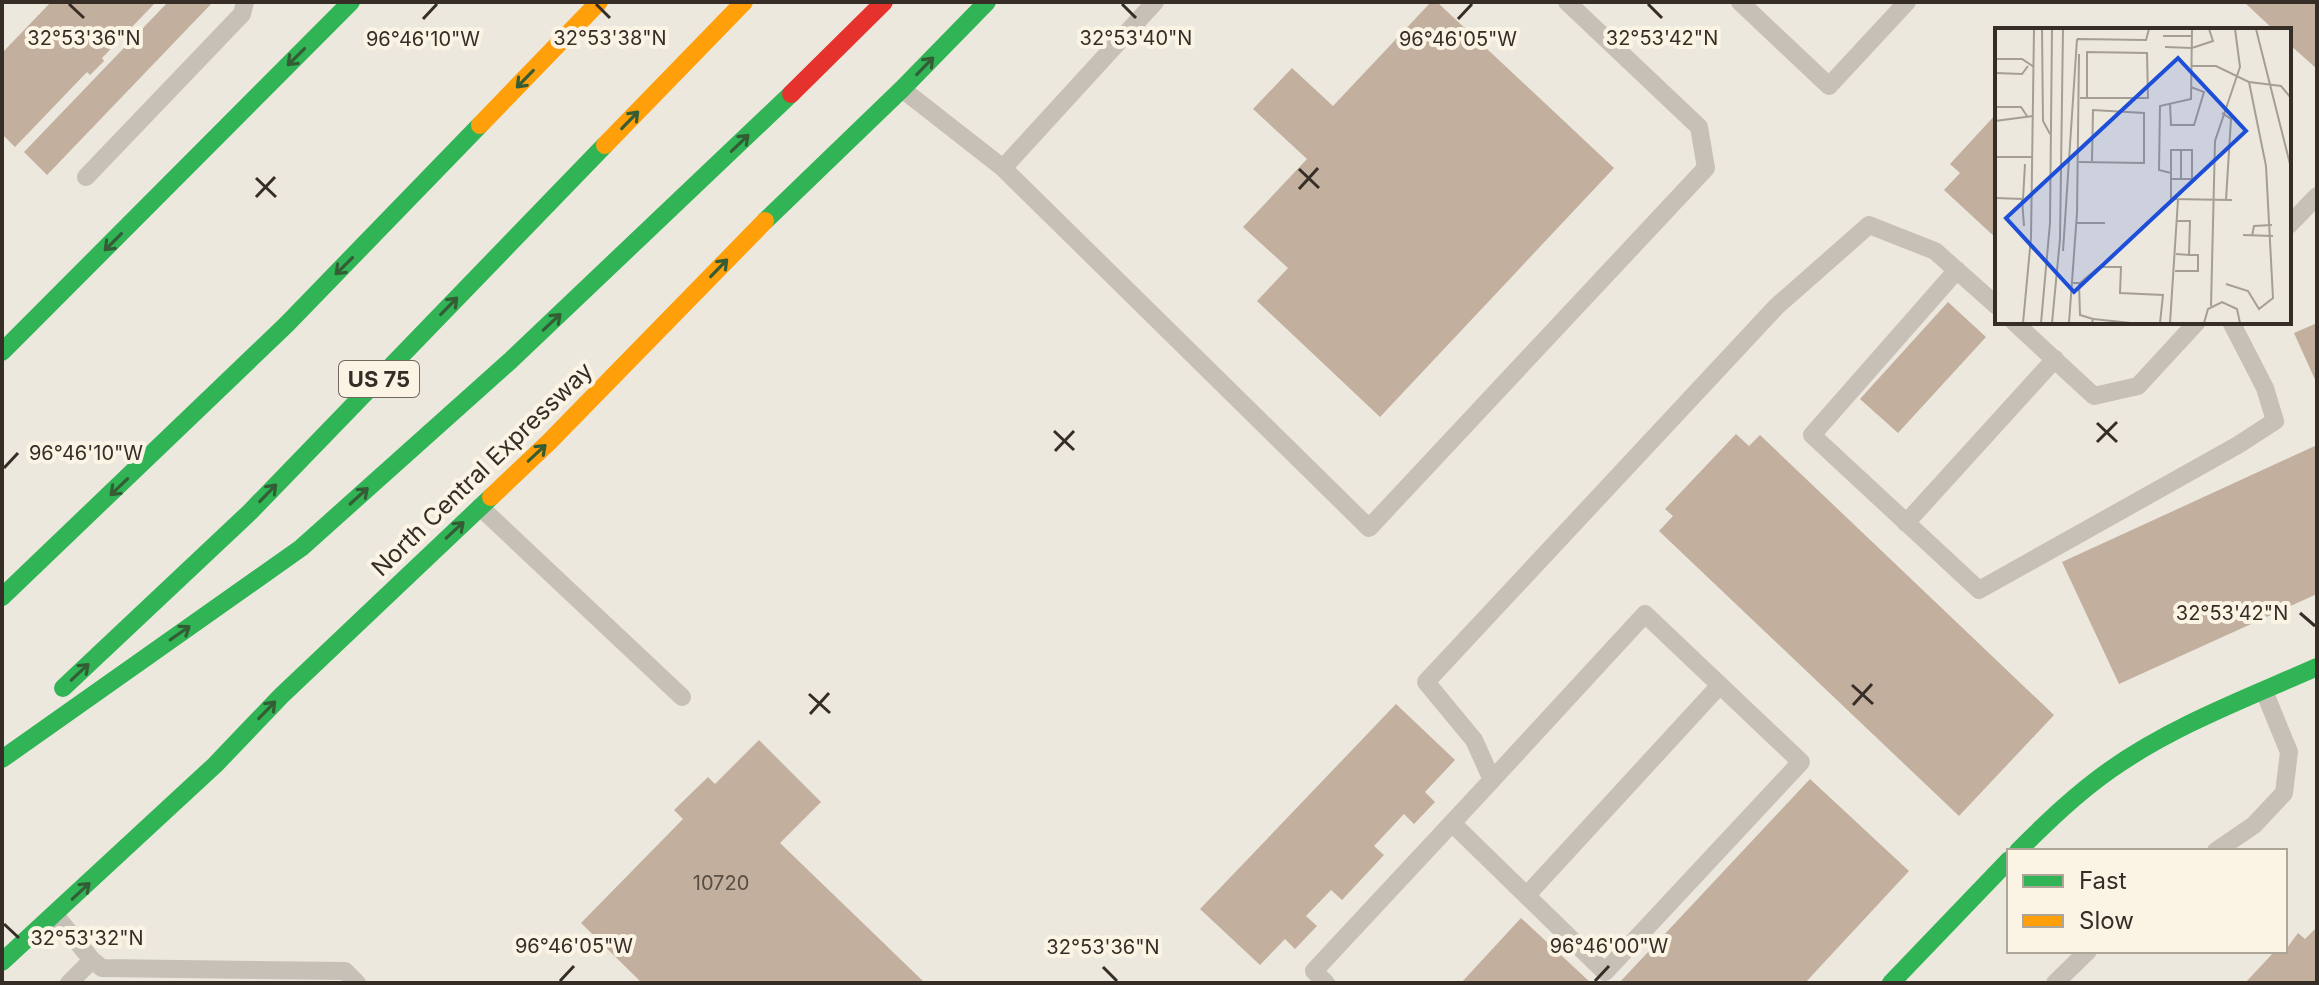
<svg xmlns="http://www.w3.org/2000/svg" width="2319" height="985" viewBox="0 0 2319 985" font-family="Inter,sans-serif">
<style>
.building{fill:#c2af9e}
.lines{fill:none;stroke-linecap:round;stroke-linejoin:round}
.lane{stroke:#c6c0b7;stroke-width:18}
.fast{stroke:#30b455;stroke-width:18}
.slow{stroke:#ff9f0a;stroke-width:18}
.jam{stroke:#e5322d;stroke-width:18}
.oneway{stroke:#345d36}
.ticks{fill:none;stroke:#362e26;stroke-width:3}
.labels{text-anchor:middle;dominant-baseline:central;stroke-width:8;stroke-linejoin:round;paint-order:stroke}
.number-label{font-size:20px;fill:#594e44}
.shield{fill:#fbf4e4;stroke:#71695f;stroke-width:2}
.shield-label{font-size:22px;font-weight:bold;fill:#362e26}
.street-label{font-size:24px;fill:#362e26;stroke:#fbf4e4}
.inset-road{fill:none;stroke:#a49e94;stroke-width:2}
.view{fill:#1d4ed8;fill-opacity:0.15;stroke:#1d4ed8;stroke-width:4}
.inset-edge{fill:none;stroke:#362e26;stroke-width:4}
.ticks-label{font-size:20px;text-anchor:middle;fill:#362e26;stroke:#fbf4e4;stroke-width:8;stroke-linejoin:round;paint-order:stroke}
</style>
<rect width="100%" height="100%" fill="#ede8de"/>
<path class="building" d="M51,2H156L102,58L104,61L90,75L87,72L15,147L2,134V53Z
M168,2H213L47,175L24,152Z
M1431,2H1437L1614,168L1380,417L1257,301L1288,268L1243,227L1307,159L1253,109L1292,68L1333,106Z
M2244,2H2317V69L2289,44V30H2274Z
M1997,113V239L1944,190L1960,173L1950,164Z
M1948,302L1986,337L1898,433L1860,399Z
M2317,323V384L2294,333Z
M1736,434L1749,446L1760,435L2054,715L1959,816L1659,531L1673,516L1665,509Z
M2317,445V594L2119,684L2062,562Z
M1396,704L1455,760L1425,792L1435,802L1414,824L1404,814L1374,846L1384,855L1342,900L1331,890L1306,916L1317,926L1295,949L1285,939L1260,965L1200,909Z
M759,740L821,802L780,843L925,983H642L581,923L683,819L674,810L708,777L715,784Z
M1810,779L1909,871L1805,983H1619Z
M1521,918L1591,983H1461Z
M2317,927V983H2245L2275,951L2280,954L2285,951L2298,933L2305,939Z"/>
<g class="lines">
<path class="lane" d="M1740,2L1829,86L1907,2
M902,89L1003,168L1369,528L1706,168L1699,127L1567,2
M1003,168L1155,2
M86,177L242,14L245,2
M2289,225L2317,196
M1957,270L1812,435L1979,590L2238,445L2275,421L2265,388L2231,322
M2014,322L2094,396L2138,386L2197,322
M480,507L682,697
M1906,523L2055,359
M1452,823L1605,972L1801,762L1645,614L1492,780
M2216,851L2254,825L2284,793L2289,752L2264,691
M1527,895L1720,685
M55,915L92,960L102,968L345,971L357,983
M69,983L92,960
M1326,983L1314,971L1492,780L1474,740L1426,682L1777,306L1869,225L1935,251L1997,306
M2055,983L2088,951"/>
<path class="fast" d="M765,221L902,89L987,2
M2,352L351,2
M2,597L287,324L480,125
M63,688L250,512L605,145
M2,759L301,548L510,361L791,94
M2018,851C2047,822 2076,794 2110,770C2172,726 2247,698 2317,667
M2,962L215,765L281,696L491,497
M1891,983L2009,860"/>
<path class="slow" d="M480,125L599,2
M605,145L744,2
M491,497L549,442L765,221"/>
<path class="jam" d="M791,94L884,2"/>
</g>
<defs><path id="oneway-shaft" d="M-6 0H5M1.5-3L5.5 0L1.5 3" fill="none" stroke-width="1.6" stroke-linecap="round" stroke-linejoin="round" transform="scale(2)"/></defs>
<g class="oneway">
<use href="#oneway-shaft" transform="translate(296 57) rotate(135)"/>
<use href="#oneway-shaft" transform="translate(925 66) rotate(-46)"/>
<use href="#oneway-shaft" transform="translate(525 79) rotate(134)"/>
<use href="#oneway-shaft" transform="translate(630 120) rotate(-46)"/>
<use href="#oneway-shaft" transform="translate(740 143) rotate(-44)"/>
<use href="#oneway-shaft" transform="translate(113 242) rotate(135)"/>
<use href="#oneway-shaft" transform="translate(344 266) rotate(135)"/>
<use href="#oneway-shaft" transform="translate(719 268) rotate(-46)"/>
<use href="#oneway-shaft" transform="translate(449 306) rotate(-46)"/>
<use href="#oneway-shaft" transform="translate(552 322) rotate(-43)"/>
<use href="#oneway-shaft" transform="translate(537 453) rotate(-43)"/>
<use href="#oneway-shaft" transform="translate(119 487) rotate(136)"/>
<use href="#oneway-shaft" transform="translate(268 493) rotate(-46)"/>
<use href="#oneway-shaft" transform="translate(359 496) rotate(-42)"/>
<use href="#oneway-shaft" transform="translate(455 530) rotate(-43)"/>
<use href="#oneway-shaft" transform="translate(180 633) rotate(-35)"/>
<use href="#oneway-shaft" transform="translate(80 672) rotate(-43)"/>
<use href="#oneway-shaft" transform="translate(267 710) rotate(-46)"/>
<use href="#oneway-shaft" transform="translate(81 891) rotate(-43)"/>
</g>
<path class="ticks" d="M69,4L84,18M596,4L610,18M1122,4L1136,18M1648,4L1662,18M423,19L437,4M1458,19L1472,4M1299,169L1319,188M256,178L276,197M1299,189L1318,168M256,197L275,177M2097,423L2117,442M1054,431L1074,450M2097,442L2117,422M1055,451L1074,431M4,468L18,453M2300,613L2315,626M1852,685L1873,704M809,694L830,713M1853,705L1872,684M810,714L829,693M4,924L19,938M1103,967L1117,981M560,981L574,966M1595,981L1609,966"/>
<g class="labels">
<g class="number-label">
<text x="721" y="883">10720</text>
</g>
<rect class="shield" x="339" y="361" width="80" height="36" rx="6"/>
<g class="shield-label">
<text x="379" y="379">US 75</text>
</g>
<g class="street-label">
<text transform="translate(482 469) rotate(-44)">North Central Expressway</text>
</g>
</g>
<g transform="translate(1995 28)">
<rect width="296" height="296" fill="#ede8de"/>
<path class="inset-road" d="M47,1L48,93L55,106M197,1L196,71L165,78L164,142L176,145V171L237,172M261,1L296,140M168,8H197M82,11L151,12L154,1M170,19L197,20L218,13L214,1M0,31H27L39,39M197,38H221L254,54L271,138L278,270L264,281L253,263L231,256M0,45L27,46L33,38M254,54L286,58L296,70M85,70H153L152,25L92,24V70M175,75L176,97H199L209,64L196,59M0,79H26L32,88M227,85L236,91L231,172M0,93L38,88M186,122V151M0,129H37M84,134L149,135V85L98,82L97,133M176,144V122H197V151H176M0,170L28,171L30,136M27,171L29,198M82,195H110M248,207L278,208M257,208L259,198L277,197M68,223L82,11M181,226L194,227L195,193H182M180,243H203V227H194M78,255H85L104,239H126L125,265L168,267L165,295M84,255L85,287L98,291L97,295M216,278L220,113L245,39L240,1M98,291L136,295M28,295L36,210L39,1M46,295L55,195L57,1M57,295L65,211L68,1M74,295L82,185L84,26M175,295L183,172M209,295L213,281L227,274L242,281L245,295"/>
<path class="view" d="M183,30L251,103L79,264L11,190Z"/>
<rect width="296" height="296" class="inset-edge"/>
</g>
<g class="ticks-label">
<text x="84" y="45">32°53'36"N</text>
<text x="610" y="45">32°53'38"N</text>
<text x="1136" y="45">32°53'40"N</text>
<text x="1662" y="45">32°53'42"N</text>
<text x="423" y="46">96°46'10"W</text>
<text x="1458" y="46">96°46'05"W</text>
<text x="86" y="460">96°46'10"W</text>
<text x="2232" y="620">32°53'42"N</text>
<text x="87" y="945">32°53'32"N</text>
<text x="574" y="953">96°46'05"W</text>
<text x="1609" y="953">96°46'00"W</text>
<text x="1103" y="954">32°53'36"N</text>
</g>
<rect width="2319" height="985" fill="none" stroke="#362e26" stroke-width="8"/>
<rect x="2007" y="849" width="280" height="104" fill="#fbf4e4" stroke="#aca598" stroke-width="2"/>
<rect x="2023" y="875" width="40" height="12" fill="#30b455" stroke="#aca598" stroke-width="2"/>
<text x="2079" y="889" font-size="24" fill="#362e26">Fast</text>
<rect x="2023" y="915" width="40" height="12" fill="#ff9f0a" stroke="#aca598" stroke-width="2"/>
<text x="2079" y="929" font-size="24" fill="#362e26">Slow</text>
</svg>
